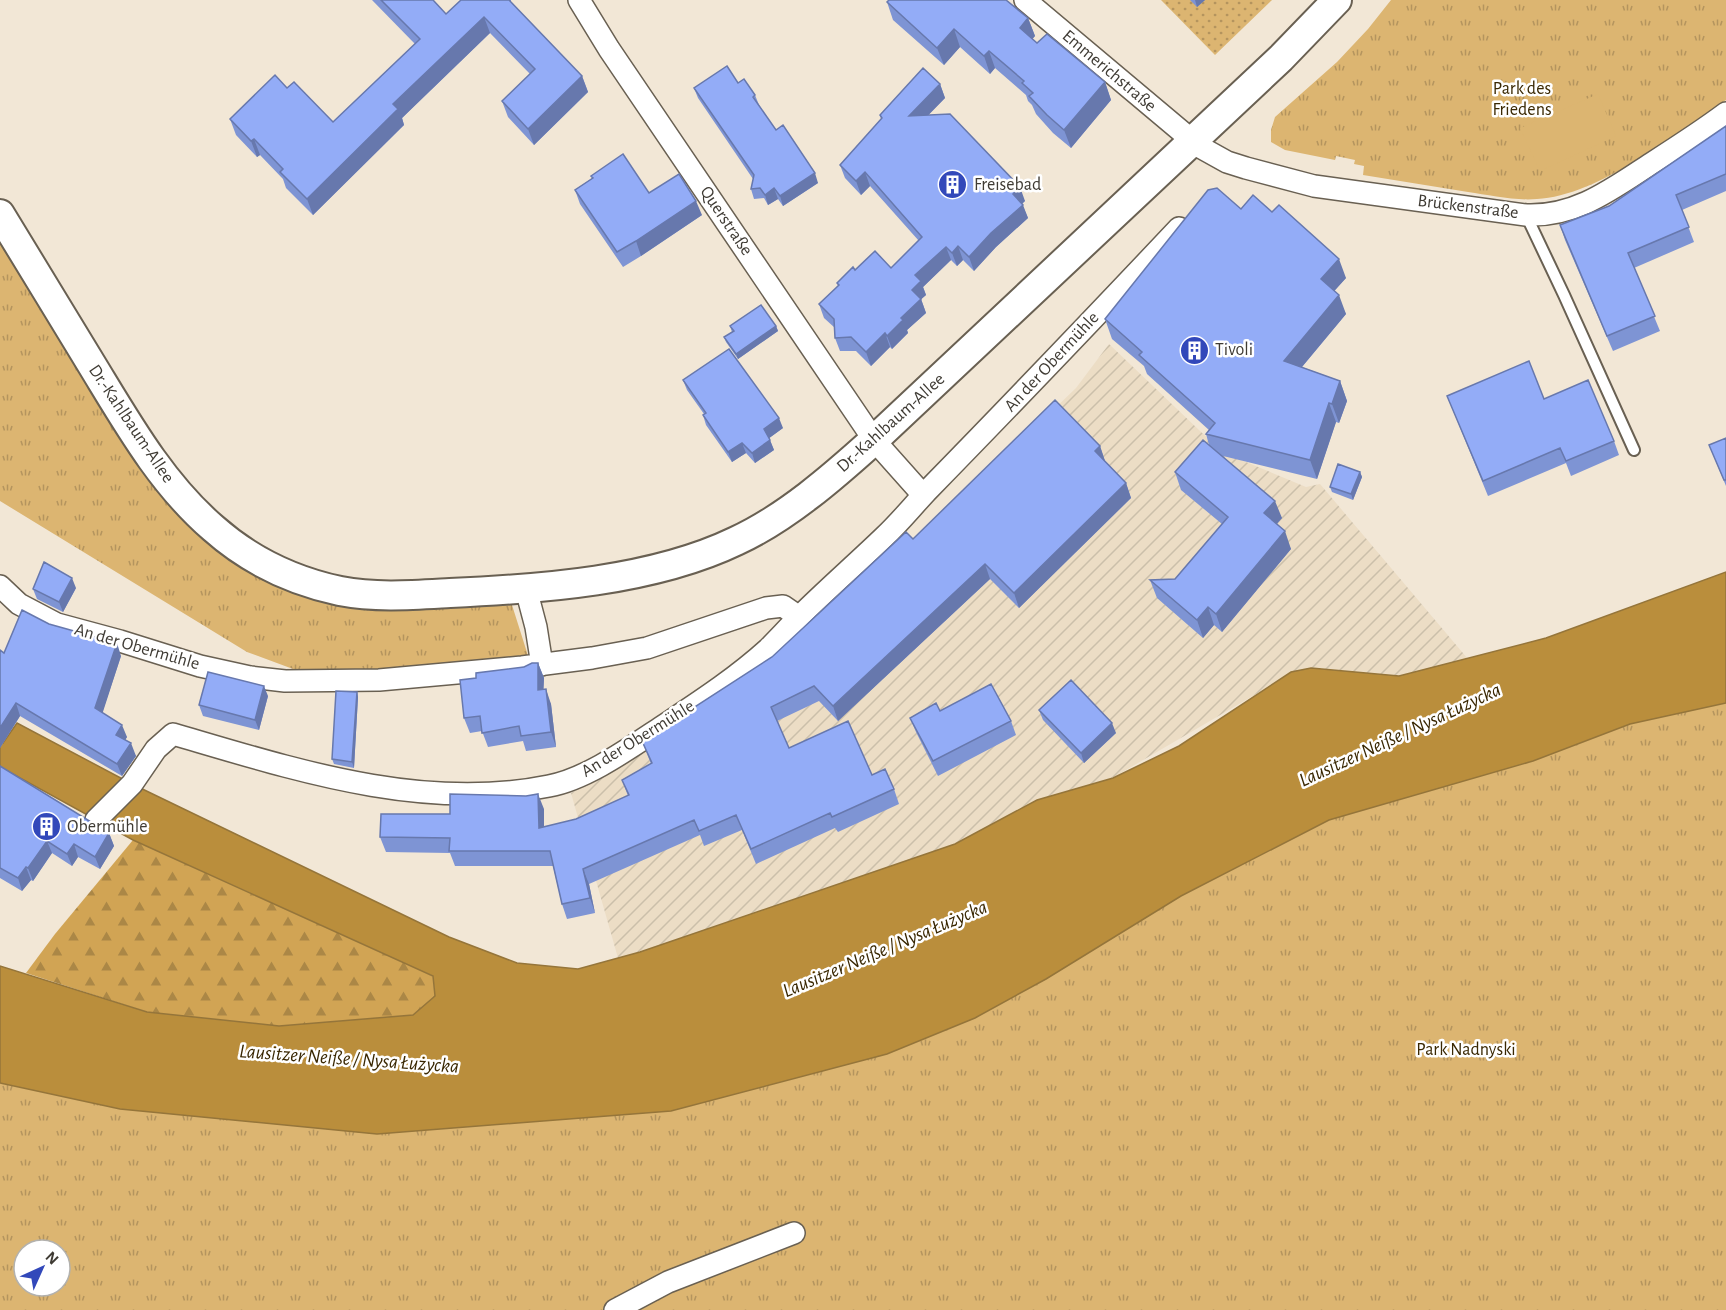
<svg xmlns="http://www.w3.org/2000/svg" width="1726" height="1310" viewBox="0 0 1726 1310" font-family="'Alegreya Sans',sans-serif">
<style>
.industrial{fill:url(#industrial-furrows)}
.grass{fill:url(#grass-dots)}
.forest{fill:url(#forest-firs)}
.park{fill:url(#park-tufts);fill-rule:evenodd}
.pitch{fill:#dcb571}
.water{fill:#ba8e3c;stroke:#95753a;stroke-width:1.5}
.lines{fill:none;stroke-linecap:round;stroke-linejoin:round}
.service-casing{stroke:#696052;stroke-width:14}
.minor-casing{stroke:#696052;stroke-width:24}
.secondary-casing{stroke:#696052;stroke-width:32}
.service{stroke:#fff;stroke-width:10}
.minor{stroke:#fff;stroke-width:21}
.secondary{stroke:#fff;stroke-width:28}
.wall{fill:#7e94d4}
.shaded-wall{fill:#6778ad}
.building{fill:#93acf7;stroke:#6778ad;stroke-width:1.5}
.labels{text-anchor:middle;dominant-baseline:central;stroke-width:5;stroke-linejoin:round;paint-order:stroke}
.street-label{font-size:18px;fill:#3f3b34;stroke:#fff}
.park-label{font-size:18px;fill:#3a2803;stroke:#fff}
.poi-label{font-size:18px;fill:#3f3b34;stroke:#fff;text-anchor:start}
.water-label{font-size:20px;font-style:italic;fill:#392702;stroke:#fff}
</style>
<defs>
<pattern id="industrial-furrows" width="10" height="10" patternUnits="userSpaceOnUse" patternTransform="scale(1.5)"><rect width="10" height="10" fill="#ecddc5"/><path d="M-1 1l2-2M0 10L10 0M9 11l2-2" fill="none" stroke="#cbbfaa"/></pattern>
<pattern id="grass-dots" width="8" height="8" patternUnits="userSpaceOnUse" patternTransform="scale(1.5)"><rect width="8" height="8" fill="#dcb571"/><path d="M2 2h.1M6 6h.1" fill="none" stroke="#b4945e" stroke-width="1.8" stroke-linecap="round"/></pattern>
<pattern id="forest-firs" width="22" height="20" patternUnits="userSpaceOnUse" patternTransform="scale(1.5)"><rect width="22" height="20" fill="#d1a454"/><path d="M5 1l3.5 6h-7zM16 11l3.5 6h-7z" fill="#ab8746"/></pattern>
<pattern id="park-tufts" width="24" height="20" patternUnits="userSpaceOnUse" patternTransform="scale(1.5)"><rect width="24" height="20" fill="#dcb571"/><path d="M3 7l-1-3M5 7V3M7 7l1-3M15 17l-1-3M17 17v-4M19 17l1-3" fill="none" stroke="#b4945e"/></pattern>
</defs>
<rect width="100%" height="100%" fill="#f2e7d6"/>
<path class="industrial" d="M1109,344L1222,452L1306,487L1320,484L1468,659L1400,676L1315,668L1275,683L1114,777L1043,799L955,844L640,952L618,958L571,793L627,763L805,649L1076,388Z"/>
<path class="grass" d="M1161,0H1272L1215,55Z"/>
<path class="forest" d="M133,840L433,976L435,996L413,1015L279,1026L147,1012L26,973L55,934Z"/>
<path class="park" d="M1391,0H1726V100C1676,134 1598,196 1537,199C1515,201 1489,195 1468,192C1433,186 1398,181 1363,175L1364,166L1354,164L1355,160L1336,156L1335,160L1285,150L1271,142V130L1275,117L1337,62L1368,29Z
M0,239L144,470L342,605L387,610L512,605L530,662L333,673L293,669L247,652L0,501Z
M1726,703V1310H0V1083L120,1109L671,1111L887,1054L975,1018L1046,979L1181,896L1329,820L1533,761L1630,724ZM24,1250H60V1286H24Z"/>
<path class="pitch" d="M1598,94L1616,136L1540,171L1520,128Z"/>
<path class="water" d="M1726,572V703L1630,724L1533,761L1329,820L1181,896L1046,979L975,1018L887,1054L671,1111L377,1134L120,1109L0,1083V966L147,1012L279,1026L413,1015L435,996L433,976L133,840L0,767V741L3,743L17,723L132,784L449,937L517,963L578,969L640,952L955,844L1037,800L1113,778L1179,746L1291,672L1311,668L1399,676L1546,638Z"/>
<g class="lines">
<defs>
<path id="service" d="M1526,215L1564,295L1634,450"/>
<path id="minor" d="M579,0L609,49L874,440L923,495
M1025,0L1200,147L1227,162L1246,168L1314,186L1526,215C1576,217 1612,189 1652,163C1677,147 1702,131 1726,113
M0,586L19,604L57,624L120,641L200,666L250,677L285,681L379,680L522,667L592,658L647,648L766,608L783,606L799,617
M526,589L536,627L542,665
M96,820L132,784L156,749L173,734C293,769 422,812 549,786C587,779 631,747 663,726C699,702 736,678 768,649C778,639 788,628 798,618C826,590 856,564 884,537C899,523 912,507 926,492C1011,405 1095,317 1179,228
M615,1310L668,1282L794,1233"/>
<path id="secondary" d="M0,214C32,266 63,318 95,370C129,426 163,485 213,528C249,560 293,581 340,591C376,598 414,595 450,593C541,589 653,581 736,541C786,518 833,477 874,440L1281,58L1337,0"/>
</defs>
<use href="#service" class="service-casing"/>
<use href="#minor" class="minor-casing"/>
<use href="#secondary" class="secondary-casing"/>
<use href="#service" class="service"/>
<use href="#minor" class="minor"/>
<use href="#secondary" class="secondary"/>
</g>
<path class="wall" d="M372,0H433L446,14L461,0H511V2L582,76L588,92L534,145L508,117L502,101L530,74L490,33L402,118L404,125L313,215L286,188L283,179L260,155L257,157L236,135L230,119L287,88L333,122L415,44Z
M1190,0H1205L1197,7Z
M887,2L1028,18L1035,36L1032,39L1037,43L1105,82L1111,100L1071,148L1053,133L1036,114L1032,105L1028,101L1026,95L995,68L990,74L960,47L944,65L893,20Z
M738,83L755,95L759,105L776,130L818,183L783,206L778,199L768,205L764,198L754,199L751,189L753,179L698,98L694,88Z
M940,84L945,98L928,115L1025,201L1022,204L1028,218L996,247L974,271L963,260L957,266L951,260L923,287L926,295L921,299L926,313L907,330L908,333L892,349L890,347L871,366L856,351H840L835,338V328L824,318L819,304L838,286L837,283L855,270L891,268L919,241L870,186L861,195L845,178L840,165L881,119L880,115Z
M1726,126V191L1682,210L1694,242L1634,268L1660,331L1613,351L1565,240L1560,225L1609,206Z
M591,176L649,193L702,215L641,256L623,267L580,204L575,190L592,178Z
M1241,209L1272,212L1346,278L1334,291L1346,314L1302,367L1340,381L1347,401L1339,423L1336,422L1317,479L1223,456L1282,518L1277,524L1291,549L1222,632L1214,625L1203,638L1157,598L1150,580L1175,579L1222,524L1181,490L1175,472L1209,445L1206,434L1209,430L1147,374L1144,366L1112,339L1105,319Z
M730,326H776L778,331L738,359L726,342L724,337L732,332Z
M683,380L783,428L769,438L774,450L755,463L746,453L732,462L706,425L703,415L704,414L687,390Z
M1447,396L1544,399L1614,441L1619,455L1571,476L1566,463L1488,496Z
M1726,438V486L1709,445Z
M1100,446L1105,461L1126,483L1131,498L1019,608L990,579L838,721L819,701L777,721L789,748L872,775L894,789L899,804L838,832L835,828L756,864L742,830L704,846L700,835L589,884L595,913L567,919L562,904L553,866H455L450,853L386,852L380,837L450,814L544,809V827L576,819L628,796L622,780L651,764L642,741L772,657L913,539Z
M1360,472L1362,477L1353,500L1332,492L1330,487Z
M76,588L63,612L37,599L33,589Z
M49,624L121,656L102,713L127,737L125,740L136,756L122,776L20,716L0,748V650L4,653Z
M538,663L544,678L543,690L551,704L556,747L526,751L523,741L488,747L482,731L470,733L464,718L476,678Z
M357,692L358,697L354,768L334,764L332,759Z
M268,696L259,730L203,716L199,705Z
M1039,710L1116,733L1084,763L1043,720Z
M940,711L1011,721L1016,735L938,776L916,732L910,718Z
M0,766L109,833L114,846L100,869L78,857L72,866L52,853L33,881L31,880L22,891L0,878Z"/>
<path class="shaded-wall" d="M1195,0H1205L1197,7Z
M484,17L490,33L402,118L404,125L313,215L307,199L393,104Z
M1028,18L1035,36L1027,45L1020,28Z
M954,29L960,47L944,65L937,48Z
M989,51L995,68L990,74L984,56Z
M582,76L588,92L534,145L528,129Z
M1105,82L1111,100L1071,148L1064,130Z
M940,84L945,98L914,130L909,116Z
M254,139L260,155L257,157L251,141Z
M865,172L870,186L861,195L856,181Z
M815,173L818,183L783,206L780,196Z
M1020,187L1025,201L1018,207L1013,194Z
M774,188L778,199L768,205L765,195Z
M696,201L702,215L641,256L636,241Z
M1023,205L1028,218L996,247L974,271L969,257L991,233Z
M958,246L963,260L957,266L952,253Z
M946,247L951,260L923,287L926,295L917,303L912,290L915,275Z
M1339,259L1346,278L1328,298L1321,279Z
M1339,295L1346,314L1291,380L1284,361Z
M921,299L926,313L907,330L908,333L892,349L887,336L901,318Z
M776,326L778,331L738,359L736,354Z
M885,333L890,347L871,366L866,352Z
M1340,381L1347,401L1339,423L1332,404Z
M1329,403L1336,422L1317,479L1310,460Z
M779,418L783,428L768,439L764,429Z
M770,440L774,450L755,463L752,453Z
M742,443L746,453L732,462L728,452Z
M1100,446L1105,461L1100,466L1095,451Z
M1360,472L1362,477L1353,500L1351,494Z
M1126,483L1131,498L1019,608L1014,593Z
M1275,501L1282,518L1270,531L1264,513Z
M1285,531L1291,549L1222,632L1216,614Z
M985,564L990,579L838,721L833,706Z
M72,578L76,588L63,612L59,602Z
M1208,607L1214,625L1203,638L1197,620Z
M117,643L121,656L100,721L95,708Z
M538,663L544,678L543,705L538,690Z
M264,686L268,696L259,730L255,720Z
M546,689L551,704L556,747L551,732Z
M357,692L358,697L354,768L352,762Z
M16,703L20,716L0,748V728Z
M1112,723L1116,733L1084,763L1081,753Z
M122,725L127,737L121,747L116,735Z
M131,743L136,756L122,776L117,764Z
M538,794L544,809V843L539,828Z
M109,833L114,846L100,869L95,857Z
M47,841L52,853L33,881L28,868Z
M74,844L78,857L72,866L67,854Z
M26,867L31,880L22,891L18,878Z
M583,869L589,884L595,913L590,898Z"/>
<path class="building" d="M381,0H433L446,14L461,0H509L582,76L528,129L502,101L535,69L484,17L393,104L398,109L307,199L280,172L283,169L254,139L251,141L230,119L275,75L287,88L294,82L333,122L420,39Z
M889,0H1006L1028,18L1020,28L1037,43L1047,34L1105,82L1064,130L1047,115L1029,96L1033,93L1022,83L1024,81L989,51L984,56L954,29L937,48L887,2Z
M727,66L738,83L744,79L755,95L753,97L776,130L783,125L815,173L780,196L774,188L765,195L760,188L751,189L754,175L694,88Z
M923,68L940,84L909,116L950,114L1020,187L1013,194L1023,205L991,233L969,257L958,246L952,253L946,247L915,275L921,281L912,290L921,299L901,318L903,320L887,336L885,333L866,352L851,337L835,338L834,319L819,304L839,285L837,283L853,267L855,270L875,251L891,268L922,237L865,172L856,181L840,165L882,118L880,115Z
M1726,126V174L1676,195L1689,227L1628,253L1655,316L1607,336L1560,225L1609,206Z
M623,154L649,193L679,174L696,201L636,241L617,252L575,190L593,178L591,176Z
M1217,188L1241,209L1253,195L1272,212L1279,205L1339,259L1321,279L1339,295L1284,361L1340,381L1332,404L1329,403L1310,460L1206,434L1215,423L1139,355L1142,352L1105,319L1208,190Z
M761,305L776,326L736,354L724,337L734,331L730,326Z
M729,349L779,418L764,429L770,440L752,453L742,443L728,452L703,415L706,413L683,380Z
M1529,361L1544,399L1588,380L1614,441L1566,461L1560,448L1483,481L1447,396Z
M1055,400L1100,446L1095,451L1126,483L1014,593L985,564L833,706L814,686L771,707L789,748L848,721L872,775L885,769L894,789L832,817L830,813L751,849L736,815L699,831L694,820L583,869L590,898L562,904L550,851H449L450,838L380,837L381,814H450V794L526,796L538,794L539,828L576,819L629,795L622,780L652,763L642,741L772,657L906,532L913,539Z
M1726,438V480H1724L1709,445Z
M1203,440L1275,501L1264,513L1285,531L1216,614L1208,607L1197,620L1150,580L1175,579L1228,517L1175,472Z
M1338,464L1360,472L1351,494L1330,487Z
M44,562L72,578L59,602L33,589Z
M22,610L49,624L117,643L95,708L122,725L116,735L131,743L117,764L16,703L0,728V650L4,653Z
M532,663H538V690L546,689L551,732L521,736L519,726L482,733L480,716L464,718L460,680L476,678V673L524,667Z
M208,672L264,686L255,720L199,705Z
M1071,680L1112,723L1081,753L1039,710Z
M991,684L1011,721L933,761L910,718L936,703L940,711Z
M336,691L357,692L352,762L332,759Z
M0,766L109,833L95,857L74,844L67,854L47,841L28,868L26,867L18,878L0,868Z"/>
<defs>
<symbol id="building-disc" viewBox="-11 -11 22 22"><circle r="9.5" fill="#3248ba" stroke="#fff"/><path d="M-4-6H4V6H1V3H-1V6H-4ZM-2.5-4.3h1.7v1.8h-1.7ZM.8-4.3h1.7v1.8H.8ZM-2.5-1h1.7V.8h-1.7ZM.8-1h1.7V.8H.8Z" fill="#fff"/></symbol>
</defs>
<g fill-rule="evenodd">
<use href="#building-disc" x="936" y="168" width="33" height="33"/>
<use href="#building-disc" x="1178" y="334" width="33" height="33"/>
<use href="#building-disc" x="30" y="810" width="33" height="33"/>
</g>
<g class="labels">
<g class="street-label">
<text transform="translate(1109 71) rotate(40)">Emmerichstraße</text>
<text transform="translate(1468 207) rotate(7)">Brückenstraße</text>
<text transform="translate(726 221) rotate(56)">Querstraße</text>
<text transform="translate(1052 362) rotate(-47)">An der Obermühle</text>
<text transform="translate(891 423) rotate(-42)">Dr.-Kahlbaum-Allee</text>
<text transform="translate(131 424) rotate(56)">Dr.-Kahlbaum-Allee</text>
<text transform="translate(137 647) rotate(16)">An der Obermühle</text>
<text transform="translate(638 739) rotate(-32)">An der Obermühle</text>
</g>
<g class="park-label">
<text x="1522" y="89">Park des<tspan x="1522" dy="21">Friedens</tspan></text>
<text x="1466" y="1050">Park Nadnyski</text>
</g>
<g class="poi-label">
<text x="974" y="185">Freisebad</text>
<text x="1215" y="350">Tivoli</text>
<text x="67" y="827">Obermühle</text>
</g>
<g class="water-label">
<text transform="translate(1400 735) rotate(-25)">Lausitzer Neiße / Nysa Łużycka</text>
<text transform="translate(885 949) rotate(-23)">Lausitzer Neiße / Nysa Łużycka</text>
<text transform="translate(349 1059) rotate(4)">Lausitzer Neiße / Nysa Łużycka</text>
</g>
</g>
<g transform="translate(42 1268) rotate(45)"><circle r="28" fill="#ffffff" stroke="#b2b1ae" stroke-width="1.5"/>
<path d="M0-4.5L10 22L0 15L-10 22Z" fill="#3248ba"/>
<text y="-9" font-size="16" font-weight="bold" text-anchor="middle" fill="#3f3b34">N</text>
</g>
</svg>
